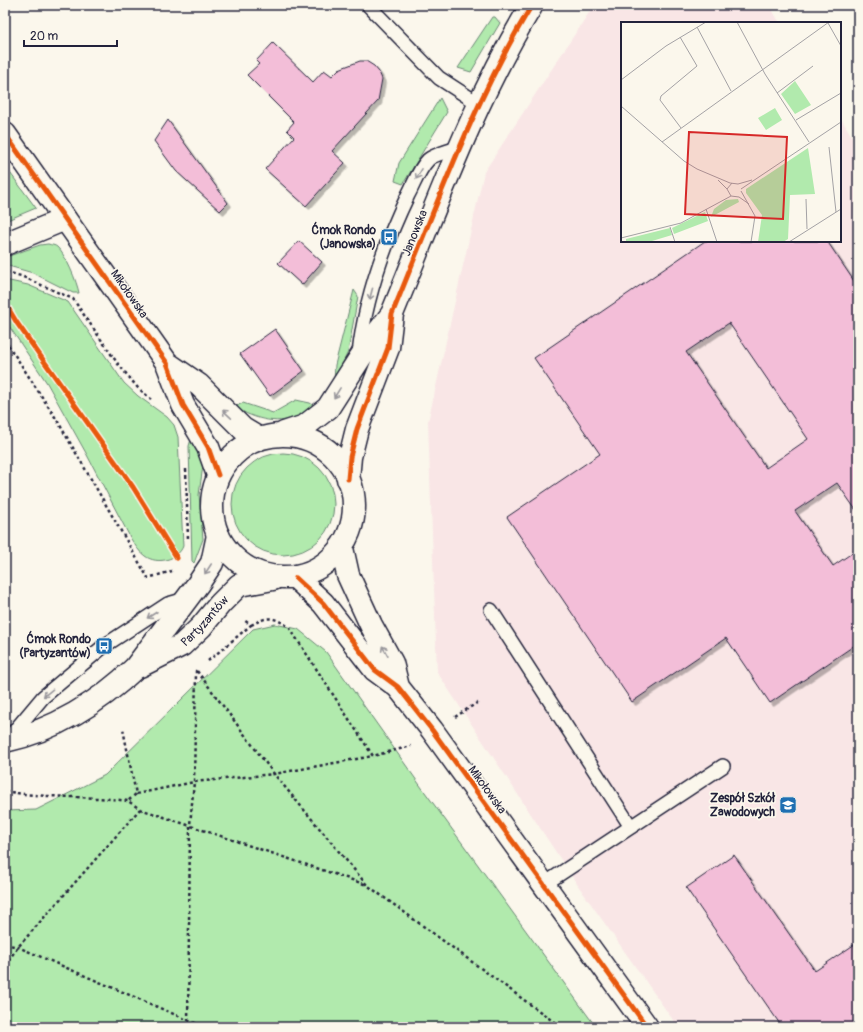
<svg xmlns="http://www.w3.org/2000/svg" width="863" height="1032" viewBox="0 0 863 1032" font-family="Pangolin,sans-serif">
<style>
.built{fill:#f9e6e6}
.green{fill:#b1eaad;stroke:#6a8674}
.building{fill:#f3bed8;stroke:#22223b;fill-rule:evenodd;filter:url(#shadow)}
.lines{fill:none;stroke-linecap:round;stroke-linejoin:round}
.service-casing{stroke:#22223b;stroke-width:16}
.minor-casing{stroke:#22223b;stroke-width:25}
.tertiary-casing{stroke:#22223b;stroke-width:25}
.path{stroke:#22223b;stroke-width:2.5;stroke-dasharray:3 3;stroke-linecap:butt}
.service{stroke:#fbf7ec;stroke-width:13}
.minor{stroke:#fbf7ec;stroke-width:22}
.tertiary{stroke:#fbf7ec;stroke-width:22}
.cycleway-casing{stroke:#fbf7ec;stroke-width:8}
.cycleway{stroke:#e8590c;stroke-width:5}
.oneway{stroke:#99979c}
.labels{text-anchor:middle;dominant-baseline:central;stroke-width:3.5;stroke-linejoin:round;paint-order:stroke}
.poi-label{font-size:12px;font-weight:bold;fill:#22223b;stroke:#fbf7ec;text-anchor:end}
.street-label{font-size:12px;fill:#22223b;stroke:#fbf7ec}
.inset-road{fill:none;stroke:#a4a2a5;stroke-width:1}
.view{fill:#d62828;fill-opacity:0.15;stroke:#d62828;stroke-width:2}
.inset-edge{fill:none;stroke:#22223b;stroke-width:2}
</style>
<defs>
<filter id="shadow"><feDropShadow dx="3.5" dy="3.5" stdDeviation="0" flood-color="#0004"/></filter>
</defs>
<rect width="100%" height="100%" fill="#fbf7ec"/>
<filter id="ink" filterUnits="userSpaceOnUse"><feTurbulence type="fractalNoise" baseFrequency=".025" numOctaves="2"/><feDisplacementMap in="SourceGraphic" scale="8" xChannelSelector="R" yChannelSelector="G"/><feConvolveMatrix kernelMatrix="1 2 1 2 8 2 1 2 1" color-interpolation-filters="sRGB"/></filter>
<g filter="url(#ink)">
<path class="built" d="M594,5H769L780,23H622V241H840V117L858,146V1027H678L579,887L437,672L428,422L484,172Z"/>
<path class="green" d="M492,17H495L500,23L471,72L458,68Z
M440,98L447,112L403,184L395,181L399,163Z
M5,166L36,208L5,221Z
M48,244C51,245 55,245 57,247C66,255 77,282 79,293H73L33,273L5,265V258L9,256L40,245Z
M5,280L28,285L68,302L124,383L138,396L167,417L174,425L178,437L183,546C178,560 157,565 145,556C139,552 135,545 131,539L86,453L47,383L5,320Z
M354,290L358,296L348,352L334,381L335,365Z
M296,400L310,403L316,407C312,411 308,413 303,415C279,426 256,420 234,407L243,403L273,413Z
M191,439L197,446L203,465L199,495L203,539L194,563L192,561L189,446Z
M232 504a51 51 0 1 1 102 0a51 51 0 1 1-102 0Z
M275,624L298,629L326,652L422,788L596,1027H5V811L36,810L105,775L253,629Z"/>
<path class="building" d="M273,43L313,82L324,70L332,76L339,69L360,61H366L374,66L379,72L382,79L378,101L332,151L345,163L306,206L265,169L294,137L287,130L294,122L247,75L259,64L256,61Z
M168,120L228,203L220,211L176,171L154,141Z
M299,241L322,262L302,285L278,263Z
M705,241H827L858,287V513L837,483L795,511L833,566L858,549V643L770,703L726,638L632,702L507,517L600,454L534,358ZM729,323L808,439L766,468L686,352Z
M275,329L304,371L270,396L240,354Z
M734,855L815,971L858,942V1027H782L686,888Z"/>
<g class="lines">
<defs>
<path id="service" d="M368,5L439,78L479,104
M359,354C365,298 384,245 408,195C414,184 419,169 428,160C432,155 454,149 461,147
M491,610L631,827
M7,740L43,697L104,646L168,604L186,599
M543,885L723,766"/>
<g id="minor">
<path d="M5,244L65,219"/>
<path id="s1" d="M140,666L182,645L201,627L220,604L239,585L273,579"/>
<path d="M5,741C53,731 100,702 135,668L198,584L212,563L218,535"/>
</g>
<path id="tertiary" d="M5,134L167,363L183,405L208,447L218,475
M167,363L199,385L243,429L258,438
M284,433L305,426L328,408L369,344L392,314
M212 506a71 71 0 1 1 142 0a71 71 0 1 1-142 0Z
M348,479L350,457L357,429L388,348L392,314C435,210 473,101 532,5
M342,548L348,575L371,625L392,663L398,687
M296,578L323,603L375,670L398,687L432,730L647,1027"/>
</defs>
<use href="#service" class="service-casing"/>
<use href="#minor" class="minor-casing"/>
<use href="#tertiary" class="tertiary-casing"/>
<path class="path" d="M6,272L21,276L73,299L118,364L138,388L151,399
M5,340L57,420L148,578L172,571
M186,469L188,540
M251,625C268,616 273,616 289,627L373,756L411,746
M208,661L251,625L244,620
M197,671L274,774L367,885L561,1027
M455,717L480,701
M5,791C45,799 87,795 128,801
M136,794L194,782L274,774L373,756
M140,809L367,885
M5,944L18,947L204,1027
M5,965L18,947L140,809L128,801L136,794L123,729
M188,1027L190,825L194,782L196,671L198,669"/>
<use href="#service" class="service"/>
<use href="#minor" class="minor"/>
<use href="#tertiary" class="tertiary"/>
<defs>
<path id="cycleway" d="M5,134L167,363L183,405L208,447L218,475
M5,303L17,323L133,487L177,558
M348,479L350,457L357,429L388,348L392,314C435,210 473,101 532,5
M296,578L323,603L375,670L398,687L432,730L647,1027"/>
</defs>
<use href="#cycleway" class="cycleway-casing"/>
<use href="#cycleway" class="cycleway"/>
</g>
<defs><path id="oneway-shaft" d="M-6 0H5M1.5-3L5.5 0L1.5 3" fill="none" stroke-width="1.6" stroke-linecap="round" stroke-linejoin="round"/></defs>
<g class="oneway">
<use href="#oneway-shaft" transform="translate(419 174) rotate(120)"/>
<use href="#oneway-shaft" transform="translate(371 294) rotate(105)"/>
<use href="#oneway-shaft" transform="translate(337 393) rotate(122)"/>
<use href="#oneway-shaft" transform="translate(227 414) rotate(-137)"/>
<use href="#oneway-shaft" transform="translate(208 569) rotate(123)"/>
<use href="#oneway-shaft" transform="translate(152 615) rotate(147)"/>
<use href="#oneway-shaft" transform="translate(385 651) rotate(-119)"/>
<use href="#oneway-shaft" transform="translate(48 693) rotate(141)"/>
</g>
</g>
<defs>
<symbol id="bus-square" viewBox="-11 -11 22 22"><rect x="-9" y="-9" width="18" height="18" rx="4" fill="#1f6fb2" stroke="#fbf7ec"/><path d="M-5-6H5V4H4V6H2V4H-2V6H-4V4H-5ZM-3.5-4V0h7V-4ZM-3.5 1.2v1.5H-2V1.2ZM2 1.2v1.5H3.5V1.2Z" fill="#fff"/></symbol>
<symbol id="school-square" viewBox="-11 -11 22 22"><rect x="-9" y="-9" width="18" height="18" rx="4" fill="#1f6fb2" stroke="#fbf7ec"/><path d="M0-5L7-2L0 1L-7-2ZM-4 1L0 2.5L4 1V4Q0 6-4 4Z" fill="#fff"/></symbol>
</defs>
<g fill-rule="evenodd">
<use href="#bus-square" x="379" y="227" width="20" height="20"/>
<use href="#bus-square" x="94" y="636" width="20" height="20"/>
<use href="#school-square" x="778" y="795" width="20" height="20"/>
</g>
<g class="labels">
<g class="poi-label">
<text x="376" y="230">Ćmok Rondo<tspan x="376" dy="14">(Janowska)</tspan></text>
<text x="91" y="639">Ćmok Rondo<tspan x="91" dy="14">(Partyzantów)</tspan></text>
<text x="775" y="798">Zespół Szkół<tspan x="775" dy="14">Zawodowych</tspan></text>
</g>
<g class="street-label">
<text transform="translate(415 233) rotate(-68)">Janowska</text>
<text transform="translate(129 294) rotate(55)">Mikołowska</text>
<text stroke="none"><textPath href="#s1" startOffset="80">Partyzantów</textPath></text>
<text transform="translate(487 790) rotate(54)">Mikołowska</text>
</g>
</g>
<g transform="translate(621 22)">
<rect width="220" height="220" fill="#fbf7ec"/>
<path d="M174,59L190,83L174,92L160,72ZM154,86L161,98L145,108L137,96ZM187,126L194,172L169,173L167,217L162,220H137L141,193L125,171V167ZM105,178L117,177L118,180L90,195L93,187ZM84,190L87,199L53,212L51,206ZM49,206L51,213L31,219L5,220V217Z" fill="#b1eaad"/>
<path class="inset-road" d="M116,0L144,52L188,120M207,1L220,24M76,5L110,69M59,15L76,44L40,74L39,78L60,106M0,58L45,24L85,0M156,71L192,44M0,84L63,139L76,147L109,161L117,162L131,158M175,98L220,71M41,120L208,0M208,125L215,190M97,158L106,167M120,167L220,100M120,169L134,194L130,220M110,174L106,167L111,161M185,177L186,207M85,187L96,220M49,205L54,220M0,216L60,201L110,174L118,175L128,182M168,220L220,187"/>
<path class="view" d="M68,110L166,115L162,197L64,192Z"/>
<rect width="220" height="220" class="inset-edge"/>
</g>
<rect width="863" height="1032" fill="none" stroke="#fbf7ec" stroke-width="20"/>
<rect x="10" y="10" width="843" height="1012" fill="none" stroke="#22223b" stroke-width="1.5" filter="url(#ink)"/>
<path d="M24 40v6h93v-6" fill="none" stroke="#22223b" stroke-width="2"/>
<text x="30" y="40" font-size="12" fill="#22223b" stroke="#fbf7ec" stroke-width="3" paint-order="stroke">20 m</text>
</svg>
